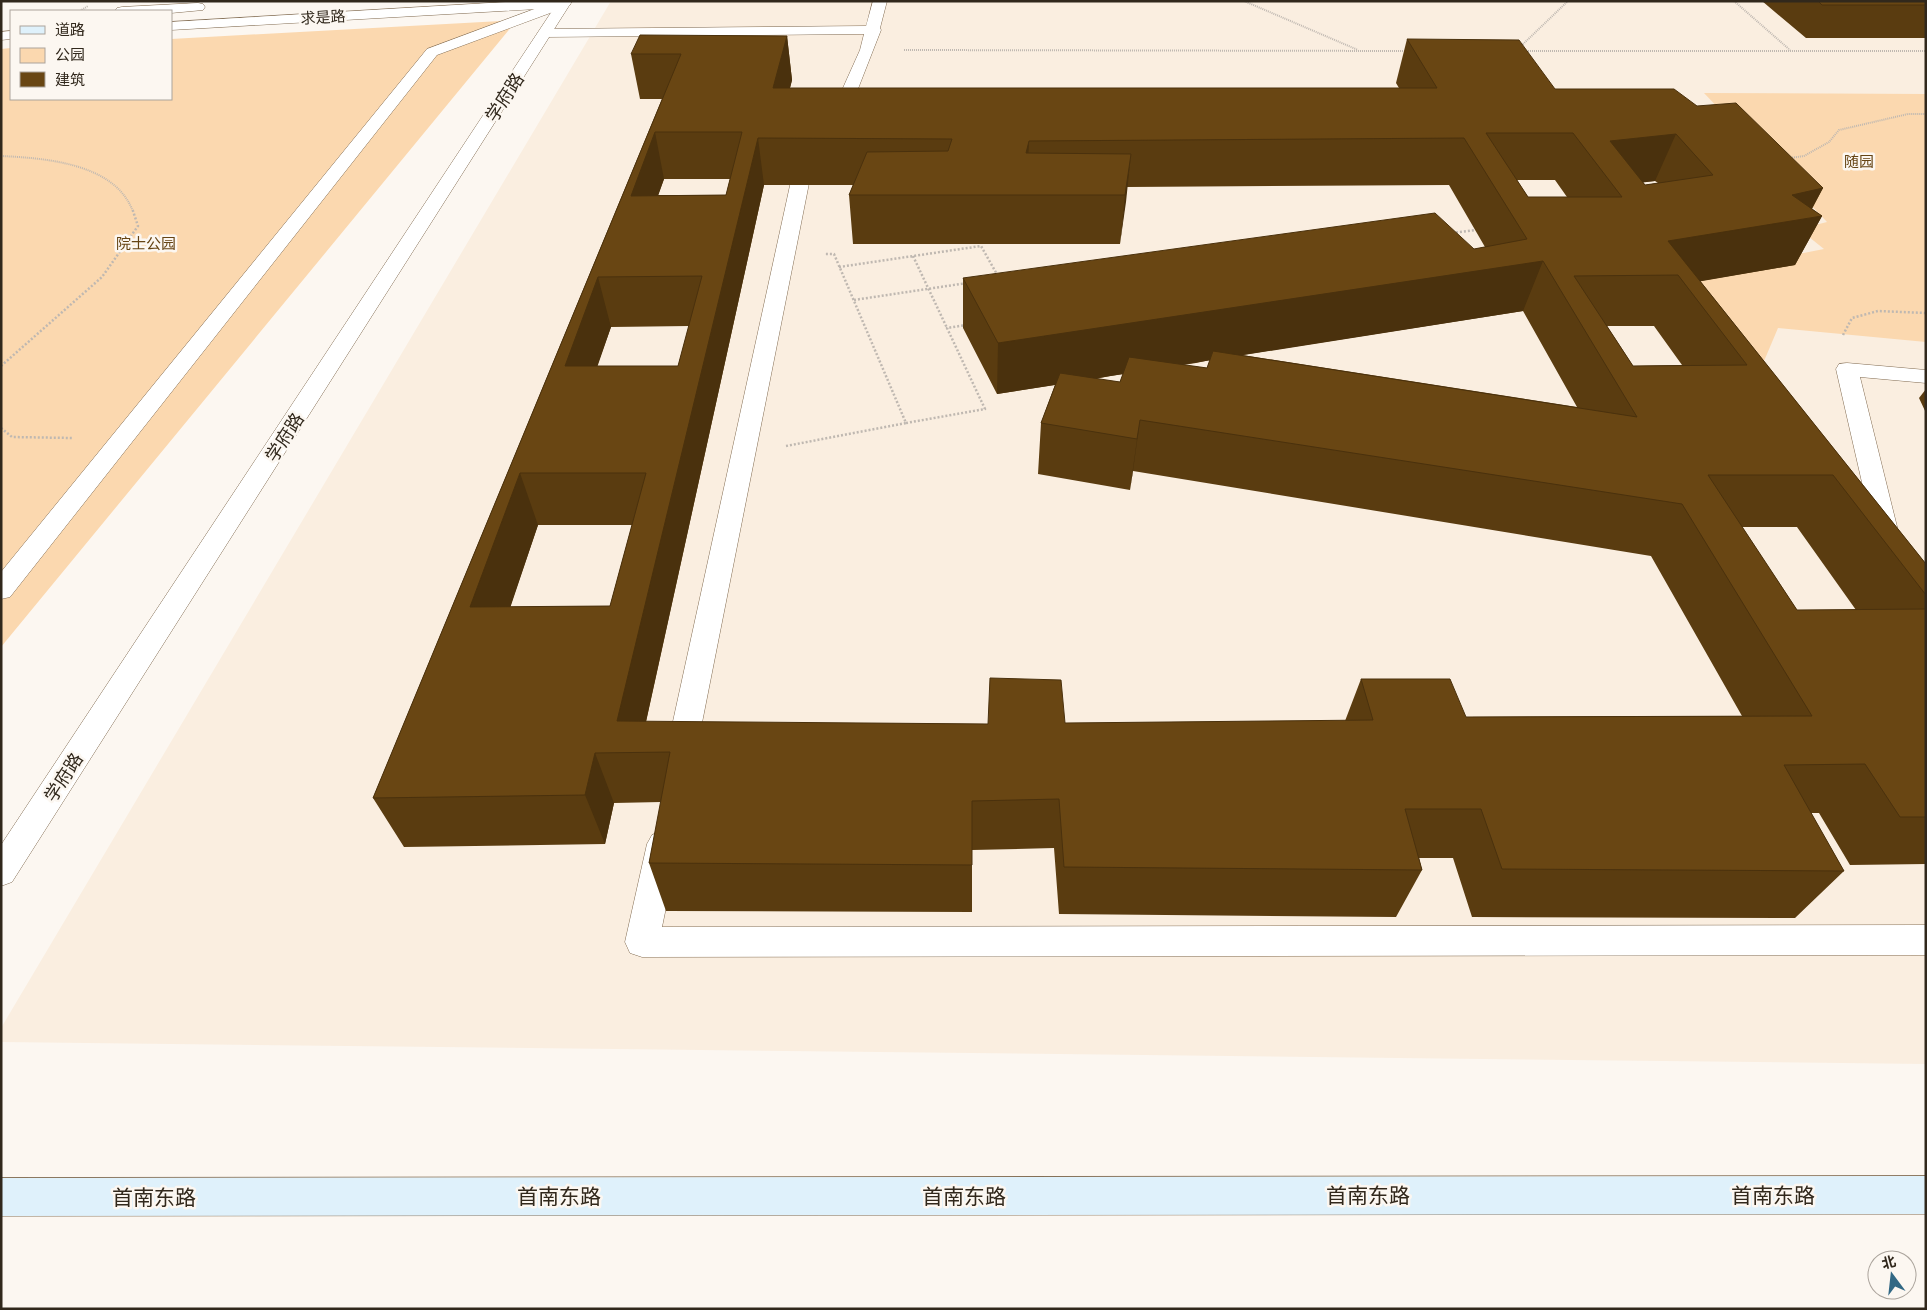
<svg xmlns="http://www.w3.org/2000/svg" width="1927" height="1310" viewBox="0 0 1927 1310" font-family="Manrope,'Noto Sans SC',sans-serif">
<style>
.built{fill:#faeee0}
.green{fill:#fbd8af}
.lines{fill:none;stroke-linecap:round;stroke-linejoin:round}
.service-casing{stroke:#826c52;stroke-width:1}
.pedestrian-casing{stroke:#826c52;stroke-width:1}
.tertiary-casing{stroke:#826c52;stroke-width:1}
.secondary-casing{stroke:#826c52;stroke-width:1}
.path-far1{stroke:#bfb8b1;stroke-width:2;stroke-dasharray:1 1;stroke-linecap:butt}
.path{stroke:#bfb8b1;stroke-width:2.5;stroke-dasharray:2 2;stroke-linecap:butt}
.service{fill:#fff;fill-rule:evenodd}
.pedestrian{fill:#fff;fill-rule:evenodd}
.tertiary{fill:#fff;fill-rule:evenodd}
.secondary{fill:#dff1fb;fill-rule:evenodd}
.wall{fill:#5a3c10;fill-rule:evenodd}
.shaded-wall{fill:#4a310d}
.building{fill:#694613;stroke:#4a310d;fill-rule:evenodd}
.labels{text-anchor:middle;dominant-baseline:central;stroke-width:5;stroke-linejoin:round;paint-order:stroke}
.far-street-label{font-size:15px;fill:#31281c;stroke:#fcf7f1}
.far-park-label{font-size:15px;fill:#664413;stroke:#fcf7f1}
.street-label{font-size:18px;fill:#31281c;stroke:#fcf7f1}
.near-street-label{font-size:21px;fill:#31281c;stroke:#fcf7f1}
</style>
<rect width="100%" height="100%" fill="#fcf7f1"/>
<path class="built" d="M611,1H1926V1064L1,1042V1028Z"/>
<path class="green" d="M517,20L1,647V49L11,48V99H171V39Z
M1704,93L1926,94V342L1778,328L1756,380L1676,278L1824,249L1799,229L1827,222Z"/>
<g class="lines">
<defs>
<path id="service" d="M873,1H887L880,28L881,30L854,99L814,158L695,758L690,766L680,770L670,766L665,758L796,158L838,99L860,50L864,34L545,37L540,36L538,33L540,30L545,29L866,26Z
M1847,363L1926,370V383L1860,377L1905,559L1926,585V613L1917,611L1880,561L1836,369L1839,364Z
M663,831L674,835L679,844L662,927L1926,925V955L642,957L630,953L625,942L647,844L652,835Z"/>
<path id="pedestrian" d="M556,1H570L571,3L569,6L437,55L10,597L1,599V572L427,49Z"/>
<path id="tertiary" d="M522,1H572L12,882L1,886V845L554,8L171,30V22Z
M198,3L203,4L205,7L203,10L171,13L115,11L117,8L122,7Z
M11,31V39L1,40V32Z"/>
<path id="secondary" d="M1926,1176V1214L1,1216V1178Z"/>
</defs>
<use href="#service" class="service-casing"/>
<use href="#pedestrian" class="pedestrian-casing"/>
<use href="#tertiary" class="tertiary-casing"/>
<use href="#secondary" class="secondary-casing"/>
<path class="path-far1" d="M1244,1L1358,50
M1734,1L1790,50
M80,11L88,6
M1520,47L1568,1
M904,50L1408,51
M1524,51H1926
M1,156C44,158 113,163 132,209
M1790,158L1804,156L1829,142L1839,130L1908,114H1926"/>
<path class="path" d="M1452,233L1476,230
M913,256L947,328
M839,267L981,246L998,276
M854,300L967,283
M1843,335L1852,318L1878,311L1926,313
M1,366L102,277L138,226L132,208
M906,423L985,409L947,328L966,325
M1,428L12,437L72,438
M786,446L906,423L834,254H825"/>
<use href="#service" class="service"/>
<use href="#pedestrian" class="pedestrian"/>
<use href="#tertiary" class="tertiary"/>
<use href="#secondary" class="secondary"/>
</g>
<path class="wall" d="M1762,1H1926V38H1806Z
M787,36L792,80L790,88H1399L1396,83L1407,39L1555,89L1697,106L1823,188L1812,209L1822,216L1795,265L1700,281L1926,564V864L1850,865L1819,813H1811L1844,871L1795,918L1472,917L1453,858H1419L1422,870L1396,917L1059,914L1054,848L972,850V912L666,911L649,863L661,802L614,803L605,844L404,847L373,798L662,99H640L631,54ZM664,179H730L726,195H658ZM1517,180H1555L1567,197H1528ZM1655,181L1658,183L1645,185L1643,182ZM764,185H853L849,195L853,244H1120L1127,187L1449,185L1485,247L1474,249L963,278V328L997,394L1055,385L1041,423L1038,474L1130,490L1133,471L1651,556L1742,716L1466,717L1361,679L1345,721L988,724L646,722ZM1523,311L1577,407L1242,355ZM689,326L678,366H597L611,327ZM1607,326H1654L1682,365L1633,366ZM1210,360L1207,368L1183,365L1196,363ZM1123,374L1120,382L1095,379L1110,376ZM538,525H632L610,606L510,607ZM1742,527H1797L1856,610H1797Z
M1926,389V413L1919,398Z"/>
<path class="shaded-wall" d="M787,36L792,80L778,134L773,88Z
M655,132L664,179L641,244L631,196Z
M1676,134L1655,181L1614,186L1610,141Z
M758,138L764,185L639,753L617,721Z
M1029,141L1027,188L1026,153Z
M1131,154L1126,202L1120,244L1125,195Z
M1823,188L1806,219L1822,216L1795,265L1685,284L1678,275L1668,241L1792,195Z
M1543,261L1523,311L997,394L998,343Z
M598,277L611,327L580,417L565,366Z
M1140,420L1133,471L1130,490L1137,439Z
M520,473L538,525L493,659L470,607Z
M595,753L614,803L605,844L585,795Z"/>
<path class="building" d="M1818,1H1926V5H1822Z
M640,35L787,36L773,88H1437L1407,39L1519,40L1555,89H1674L1697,106L1736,103L1823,188L1792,195L1822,216L1668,241L1926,564V595L1833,475H1708L1797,610L1926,609V817H1900L1865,764L1784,765L1844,871L1502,869L1481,809H1405L1422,870L1064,867L1059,799L972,801V865L649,863L670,752L595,753L585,795L373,798L681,54H631ZM655,132H742L726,195L631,196ZM1486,133H1573L1622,197H1528ZM1676,134L1713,175L1645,185L1610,141ZM758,138L952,139L948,151L867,152L849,195H1125L1131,154L1026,153L1029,141L1464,138L1527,239L1474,249L1435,213L963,278L998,343L1543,261L1637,417L1213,351L1207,368L1129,357L1120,382L1060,373L1041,423L1137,439L1140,420L1682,504L1812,716L1466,717L1450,679H1361L1373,720L1065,723L1061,680L990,678L988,724L617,721ZM1678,275L1747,365L1633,366L1574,276ZM702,276L678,366H565L598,277ZM520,473H646L610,606L470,607Z"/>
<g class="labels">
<g class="far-street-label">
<text transform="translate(323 17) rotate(-3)">求是路</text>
</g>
<g class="far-park-label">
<text x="1859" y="161">随园</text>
<text x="146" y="243">院士公园</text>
</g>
<g class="street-label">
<text transform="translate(504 97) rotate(-57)">学府路</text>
<text transform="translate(284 437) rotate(-57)">学府路</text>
<text transform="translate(63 777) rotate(-57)">学府路</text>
</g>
<g class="near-street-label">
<text x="1368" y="1195">首南东路</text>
<text x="1773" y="1195">首南东路</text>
<text x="559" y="1196">首南东路</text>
<text x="964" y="1196">首南东路</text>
<text x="154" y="1197">首南东路</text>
</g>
</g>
<rect width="1927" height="1310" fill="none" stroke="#31281c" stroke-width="5"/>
<rect x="10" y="10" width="162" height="90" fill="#fcf7f1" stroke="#aba49c"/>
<rect x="20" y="26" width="25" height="8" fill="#dff1fb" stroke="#aba49c"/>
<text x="55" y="35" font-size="15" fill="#31281c">道路</text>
<rect x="20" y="48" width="25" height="15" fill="#fbd8af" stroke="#aba49c"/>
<text x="55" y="60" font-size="15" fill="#31281c">公园</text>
<rect x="20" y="72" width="25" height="15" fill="#694613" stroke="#aba49c"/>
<text x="55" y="85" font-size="15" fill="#31281c">建筑</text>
<g transform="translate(1892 1275) rotate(345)"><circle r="24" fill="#fcf7f1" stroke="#aba49c"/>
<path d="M0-4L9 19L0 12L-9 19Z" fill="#326884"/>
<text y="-8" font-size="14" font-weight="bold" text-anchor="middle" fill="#31281c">北</text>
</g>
</svg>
